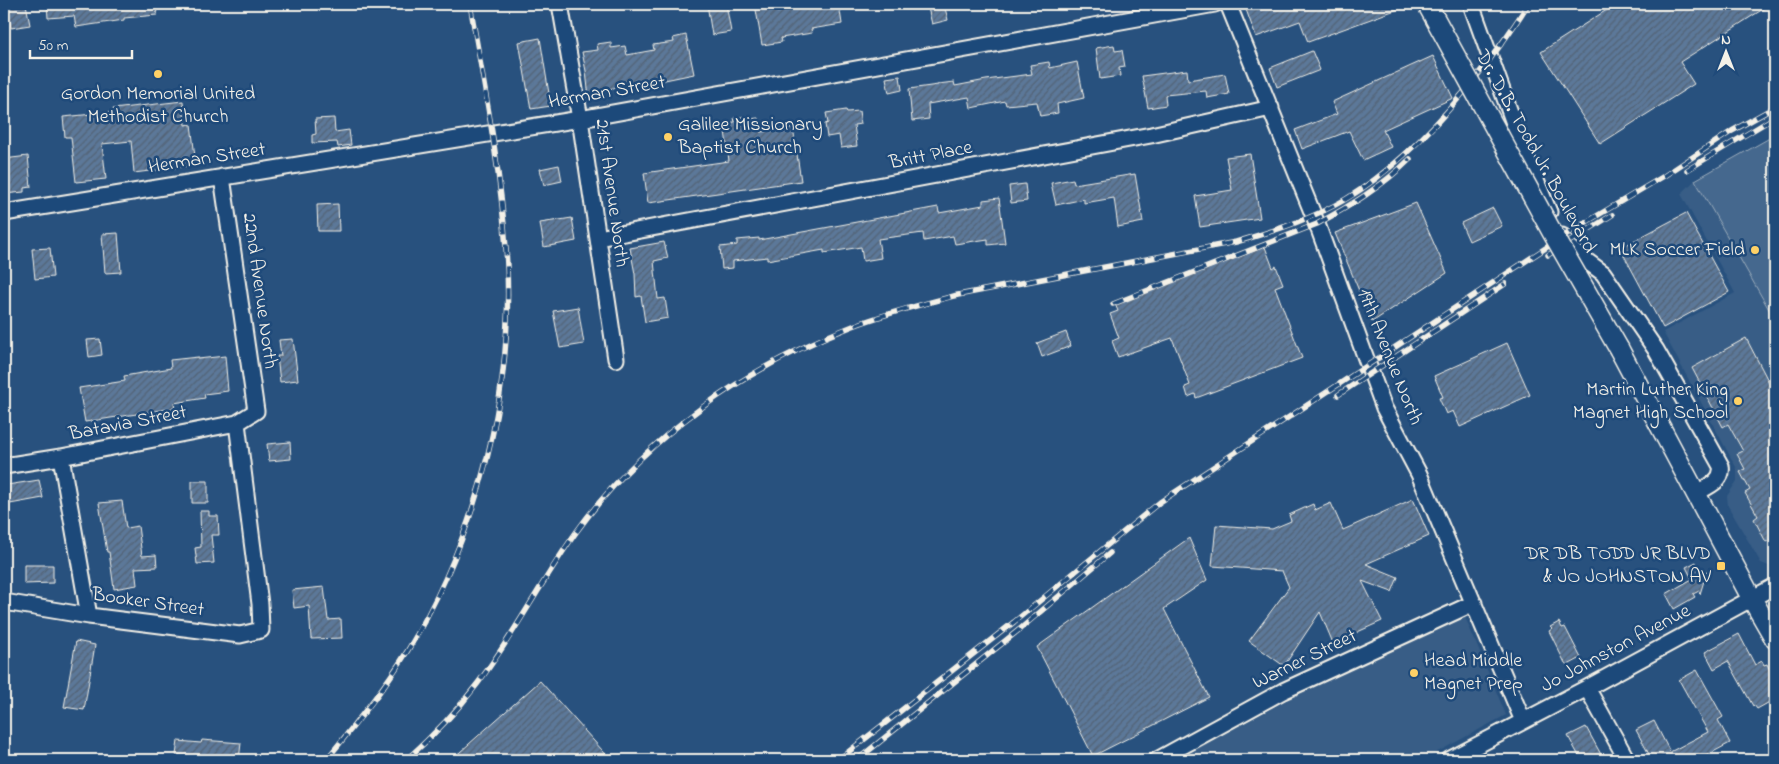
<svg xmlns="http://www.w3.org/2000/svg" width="1779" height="764" viewBox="0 0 1779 764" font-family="'Indie Flower',sans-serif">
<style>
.built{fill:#375d86}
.green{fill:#45688e;stroke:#9cacbb}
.building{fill:url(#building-hatch);stroke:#f4f1e8}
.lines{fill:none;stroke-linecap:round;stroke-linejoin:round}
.minor-casing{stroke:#f4f1e8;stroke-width:19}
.major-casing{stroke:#f4f1e8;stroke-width:22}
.minor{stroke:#1f4a7a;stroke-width:15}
.major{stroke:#1f4a7a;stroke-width:19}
.rail-casing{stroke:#f4f1e8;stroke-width:5.5}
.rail{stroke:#1f4a7a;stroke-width:4;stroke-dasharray:11;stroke-linecap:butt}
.major-bridge-casing{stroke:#f4f1e8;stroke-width:22;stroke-linecap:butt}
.major-bridge{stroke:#1f4a7a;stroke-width:19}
.poi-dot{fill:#ffd166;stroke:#1f4a7a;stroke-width:2}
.labels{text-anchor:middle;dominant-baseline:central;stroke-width:5;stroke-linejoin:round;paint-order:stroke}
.street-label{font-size:20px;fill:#f4f1e8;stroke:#1f4a7a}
.poi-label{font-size:20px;fill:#f4f1e8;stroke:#1f4a7a;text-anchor:end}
</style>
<defs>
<pattern id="building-hatch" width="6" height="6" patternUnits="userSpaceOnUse" patternTransform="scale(1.25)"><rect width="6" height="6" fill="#5b7899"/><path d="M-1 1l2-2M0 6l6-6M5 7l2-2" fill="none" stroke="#536274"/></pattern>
</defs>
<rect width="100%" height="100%" fill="#28517e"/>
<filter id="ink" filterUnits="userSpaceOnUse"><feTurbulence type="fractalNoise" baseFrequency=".02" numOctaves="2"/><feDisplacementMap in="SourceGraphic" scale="10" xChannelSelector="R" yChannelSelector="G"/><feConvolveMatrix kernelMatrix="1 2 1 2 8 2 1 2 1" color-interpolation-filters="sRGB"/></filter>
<g filter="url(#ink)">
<path class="built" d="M1775,135V568H1774L1761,563L1728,506L1727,496L1737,481V469L1663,332L1735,293L1681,194L1695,180Z
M1465,617L1506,715L1432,755L1428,760H1176L1297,695L1382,652Z"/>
<path class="green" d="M1775,135V320L1695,180Z"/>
<path class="building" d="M7,4H26L30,25L11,28Z
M47,4H156L157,15L124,18V20L76,27L74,16L48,18Z
M707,4H726L731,32L712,35Z
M755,4H775L777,12L825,4H839L842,24L811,29L812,33L781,38L782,42L762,45Z
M927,4H944L948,20L932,24Z
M1244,4H1409V5L1308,42L1300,21L1256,37Z
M1616,4H1771L1680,62L1694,84L1600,144L1541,52Z
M686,35L694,74L660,81L659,78L631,83V85L602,90L603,96L589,98L586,71L582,52L598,50L597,44L611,42V48L625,46L627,55L654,50L653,45L674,42L673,38Z
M540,38L551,106L531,109L519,42Z
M1114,45L1115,51L1122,50L1125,67L1119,68L1120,76L1100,79L1096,48Z
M1312,51L1320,70L1277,87L1270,68Z
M1433,56L1453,98L1383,130L1391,147L1363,160L1349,131L1302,149L1295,130L1337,114L1332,102Z
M1049,62L1050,68L1077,62L1084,98L1057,104L1058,113L1040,116L1037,102L1006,105L1005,101L971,108L969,97L928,104L929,119L912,121L909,89L938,85V84L954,82L955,86L986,80L1032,74L1030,65Z
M1187,70L1188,80L1225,74L1229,94L1207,98L1206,91L1165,95L1166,105L1148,108L1142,76Z
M900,76L902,90L889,93L886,78Z
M183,101L185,125L191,124L196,165L134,173L131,141L102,144L106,179L76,182L71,137H65L63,117L113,112V109Z
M846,110L847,112L859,111L861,124L854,125L857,146L841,148L839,135L827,137L825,124L828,123L826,113Z
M748,116L749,119L758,118L760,132L793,128L801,181L648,203L644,173L729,161L724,123L735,122L734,118Z
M334,118L335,132L349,130L351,145L338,147L337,142L312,143V135L316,134L315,119Z
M1250,154L1260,218L1200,227L1195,196L1232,190L1226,157Z
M28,156L31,187L24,188V192L4,194V159Z
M559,165L562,181L544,185L540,169Z
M1135,174L1143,222L1118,227L1114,198L1084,203V199L1056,205L1051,183L1073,179L1074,184Z
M1025,184L1027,201L1011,203L1009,186Z
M999,198L1005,243L988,245V239L955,244L953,236L924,241L923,233L878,239L881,258L863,261L861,247L824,253V250L767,260V257L733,261V268L722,269L720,247L737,245V240L759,238V240L938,207L939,213L983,205V200Z
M1416,203L1447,273L1372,322L1335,233Z
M338,204L339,231H318L317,205Z
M1493,208L1502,226L1469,241L1461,223Z
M1686,213L1729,292L1663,328L1620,248Z
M572,218L576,241L544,247L540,223Z
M118,233L121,272L105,273L102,234Z
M664,242L668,258L654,261L658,299L665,298L668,318L645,322L641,296L636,297L635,274L630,248Z
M1265,247L1273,268L1276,266L1283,284L1275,287L1302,358L1196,398L1195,394L1188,397L1185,387L1190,385L1172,338L1118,357L1112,341L1119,338L1110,314L1118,311L1115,304Z
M50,248L53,277L35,279L32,249Z
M578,307L584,344L560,348L553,311Z
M1066,332L1071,346L1042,357L1037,343Z
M1746,338L1775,394V537L1766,542L1754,519L1758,516L1745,493L1750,490L1740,472L1745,469L1737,454L1743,451L1728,424L1723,427L1692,368Z
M100,339L102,355L89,357L87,340Z
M293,339L298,380L280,382L277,356H281L279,340Z
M1507,343L1530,395L1460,427L1453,411L1446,414L1439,398L1443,397L1434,376Z
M225,356L228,391L204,394L205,398L174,403L175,408L85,422L79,388L125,381L124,376L171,368L170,360L198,357V359Z
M290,442L291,459L269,461L267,444Z
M39,480L43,498L10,504L7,485Z
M192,481H208V503H192Z
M1413,499L1429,536L1366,564L1398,577L1392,592L1362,581L1382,621L1333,643L1320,612L1284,666L1249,641L1289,587L1282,571L1212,566L1216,525L1272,529L1291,521L1289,515L1313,504L1315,510L1331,503L1343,530Z
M122,501L126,528L138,526L142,556L156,555L157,567L135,568L137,585L114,589L109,552H107L99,503Z
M200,511H209V516H218L219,535H211L214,563L197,564L195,548L201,547Z
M1189,538L1207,580L1164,609L1209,697L1093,756L1037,647Z
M1696,562L1703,573L1707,571L1700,594L1699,591L1693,594L1695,597L1674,609L1666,594L1692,579L1686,567Z
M24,565H53V583L24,584Z
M324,587L328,620L341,619L342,638L311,639L309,606L294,608L292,590Z
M1559,622L1562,628L1565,627L1581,658L1568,665L1565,663L1549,631L1552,629L1550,627Z
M1739,634L1755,665L1762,661L1764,665L1767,664L1775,680V699L1757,709L1754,705L1753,706L1728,661L1714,669L1705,652Z
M76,641L95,645L84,710L64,707Z
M1697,670L1723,717L1718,720L1730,743L1698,760H1652L1636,730L1654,721L1670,752L1708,732L1679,680Z
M540,681L611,760H451Z
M1586,727L1604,760H1581L1568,736Z
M202,740L241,743L239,760L176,755L178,741L201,743Z"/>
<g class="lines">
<defs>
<path id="minor" d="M560,4L580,119L616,359
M1228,4L1317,224L1384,408L1419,474L1523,721
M1471,4L1525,154L1549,212
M4,213L580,119L1215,4
M1562,236L1569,248L1603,273L1656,350L1721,466C1724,481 1707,487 1696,493
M598,238L1151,135L1271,108
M61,457L89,616
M4,466L61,457L237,423L256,411L222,177
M4,602L89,616L240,635L261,630L260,604L237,423
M1587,688L1627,760
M1157,760L1283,691L1474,603
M1449,760L1587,688L1775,586"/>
<path id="major" d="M1619,349L1752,599L1775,639"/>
</defs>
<use href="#minor" class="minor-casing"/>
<use href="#major" class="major-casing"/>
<use href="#minor" class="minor"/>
<use href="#major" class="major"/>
<defs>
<path id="rail" d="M1687,170L1775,117
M1548,255L1612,215
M1113,304L1317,224C1350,206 1383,186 1410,159
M1338,395L1505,284
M326,760C355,725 384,689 408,650C479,532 516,386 506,248C500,166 484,85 470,4
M406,760C432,737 457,711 478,683C514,635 542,580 577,531C645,437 746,367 853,326C887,313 923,304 958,295L1236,242C1274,231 1312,219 1346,199C1392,171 1429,134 1463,93C1487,64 1509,35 1528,4
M838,760L1014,622L1160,502L1573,230L1664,176L1732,131L1775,107
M857,760L1020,629L1110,553"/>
</defs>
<use href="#rail" class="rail-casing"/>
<use href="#rail" class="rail"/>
<defs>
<path id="major-bridge" d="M1427,4L1552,232L1619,349"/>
</defs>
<use href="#major-bridge" class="major-bridge-casing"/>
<use href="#major-bridge" class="major-bridge"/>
</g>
</g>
<g class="poi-dot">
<circle cx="158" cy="74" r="5"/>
<circle cx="668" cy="137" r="5"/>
<circle cx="1755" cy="250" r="5"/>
<circle cx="1738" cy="401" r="5"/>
<rect x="1716" y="561" width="10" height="10" rx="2.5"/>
<circle cx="1414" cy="673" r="5"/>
</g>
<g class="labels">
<g class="street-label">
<text transform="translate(607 93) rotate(-10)">Herman Street</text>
<text transform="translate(1535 152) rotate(61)">Dr. D.B. Todd Jr. Boulevard</text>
<text transform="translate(931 156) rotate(-11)">Britt Place</text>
<text transform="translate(207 159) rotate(-9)">Herman Street</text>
<text transform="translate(611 193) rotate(82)">21st Avenue North</text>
<text transform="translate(259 291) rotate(82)">22nd Avenue North</text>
<text transform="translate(1389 357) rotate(68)">19th Avenue North</text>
<text transform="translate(128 424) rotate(-11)">Batavia Street</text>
<text transform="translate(148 603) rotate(8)">Booker Street</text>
<text transform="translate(1616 649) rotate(-28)">Jo Johnston Avenue</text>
<text transform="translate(1305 660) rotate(-26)">Warner Street</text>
</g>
<g class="poi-label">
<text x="158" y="94" text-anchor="middle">Gordon Memorial United<tspan x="158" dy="23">Methodist Church</tspan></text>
<text x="678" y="125" text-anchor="start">Galilee Missionary<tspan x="678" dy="23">Baptist Church</tspan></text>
<text x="1745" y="250">MLK Soccer Field</text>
<text x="1728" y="390">Martin Luther King<tspan x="1728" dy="23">Magnet High School</tspan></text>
<text x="1711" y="554">DR DB TODD JR BLVD<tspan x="1711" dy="23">&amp; JO JOHNSTON AV</tspan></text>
<text x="1424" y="661" text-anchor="start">Head Middle<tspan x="1424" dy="23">Magnet Prep</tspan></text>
</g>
</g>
<rect width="1779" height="764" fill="none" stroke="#1f4a7a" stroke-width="20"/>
<rect x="10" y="10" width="1759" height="744" fill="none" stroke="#f4f1e8" stroke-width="2" filter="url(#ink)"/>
<g transform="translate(1726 52)" stroke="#1f4a7a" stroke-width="4" paint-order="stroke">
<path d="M0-4L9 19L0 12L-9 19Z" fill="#f4f1e8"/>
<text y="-8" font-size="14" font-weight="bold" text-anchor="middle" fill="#f4f1e8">N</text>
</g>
<path d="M30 50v8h102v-8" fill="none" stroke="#f4f1e8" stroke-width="2.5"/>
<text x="38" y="50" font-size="15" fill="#f4f1e8" stroke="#1f4a7a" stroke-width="4" paint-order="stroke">50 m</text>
</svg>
